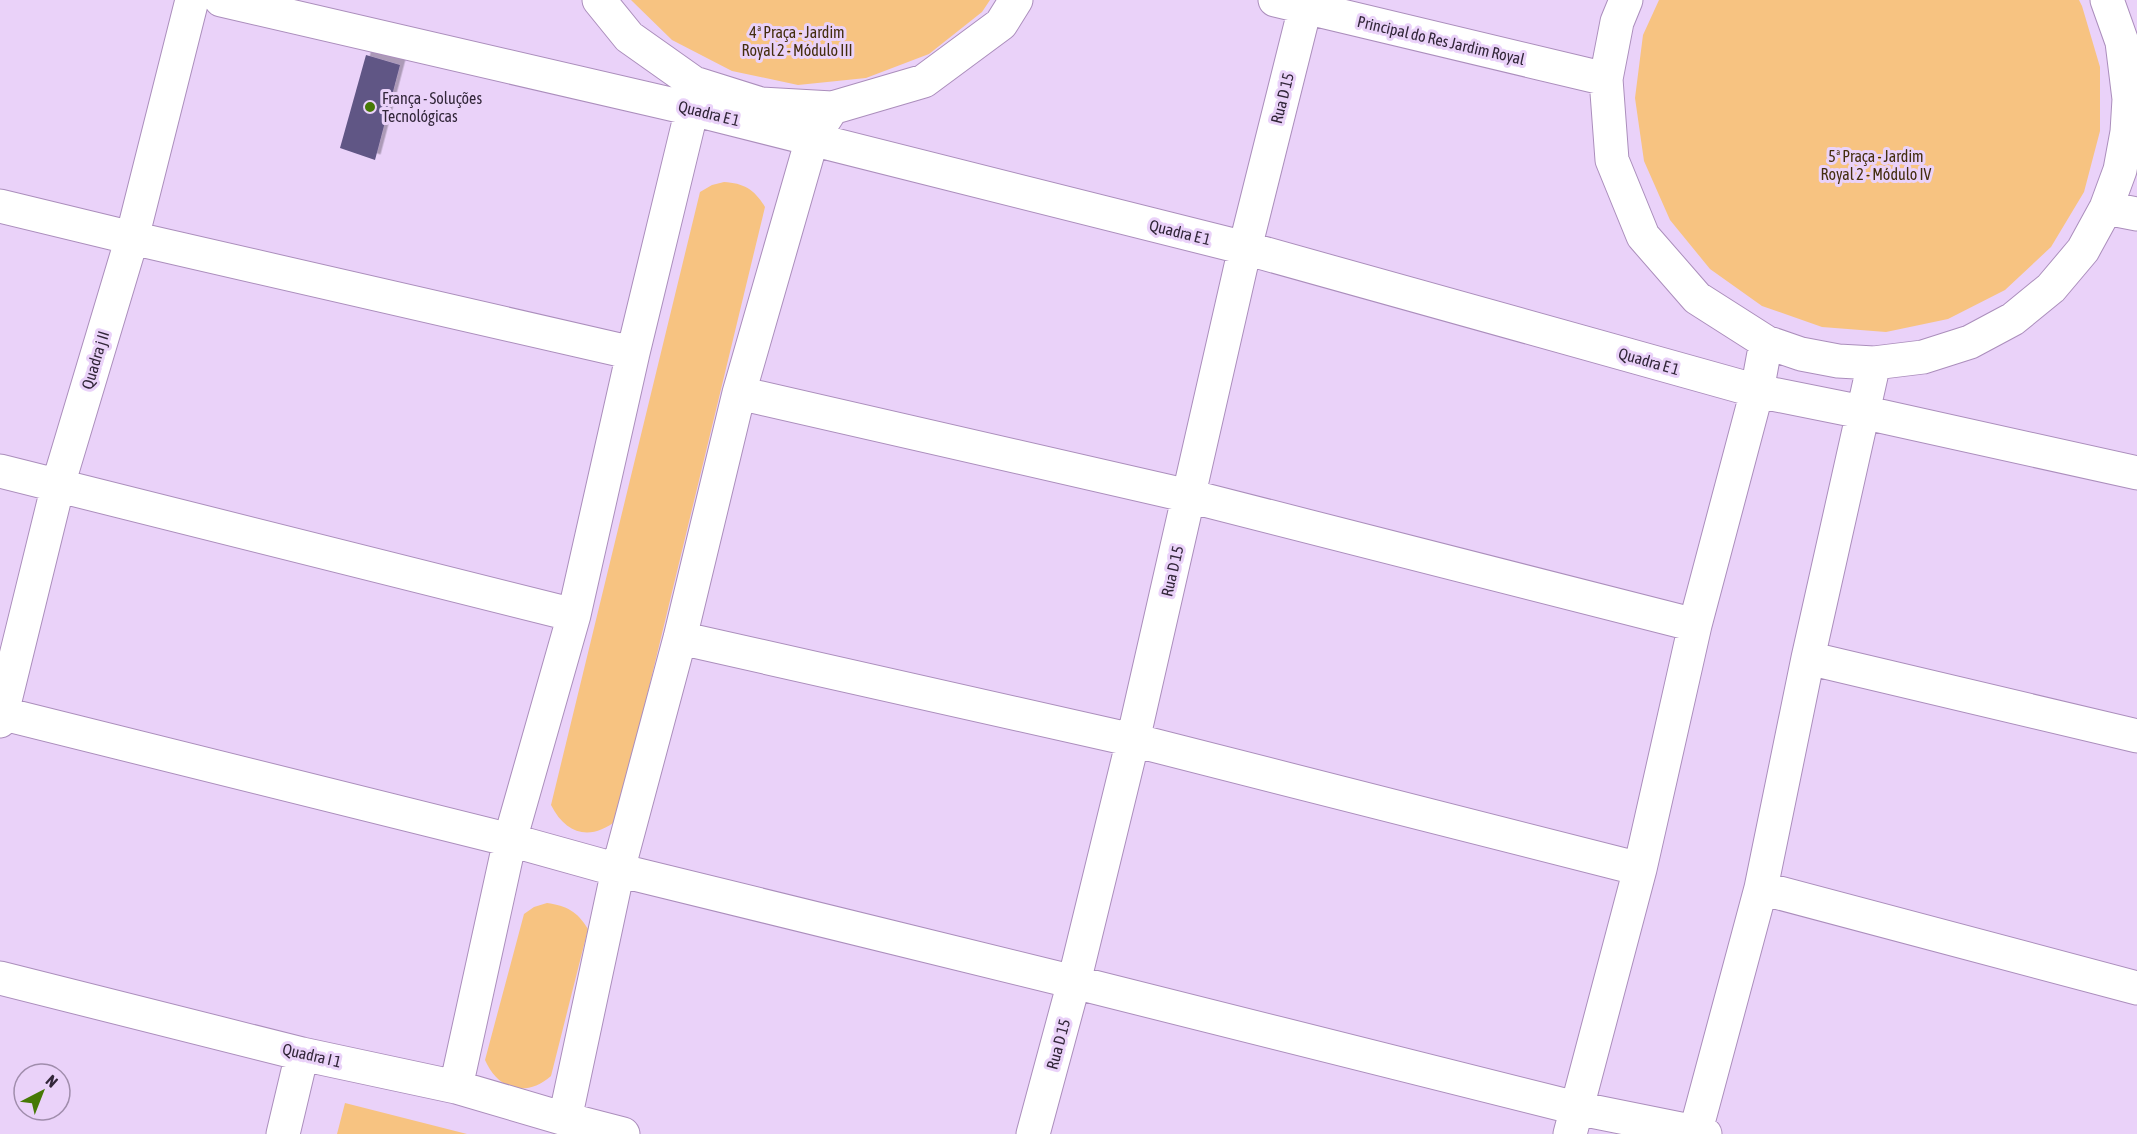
<svg xmlns="http://www.w3.org/2000/svg" width="2137" height="1134" viewBox="0 0 2137 1134" font-family="'Asap Condensed',sans-serif">
<style>
.green{fill:#f7c381}
.building{fill:#605685;filter:url(#shadow)}
.lines{fill:none;stroke-linecap:round;stroke-linejoin:round}
.minor-casing{stroke:#ab8ebc;stroke-width:35}
.minor{stroke:#fff;stroke-width:33}
.poi-dot{fill:#467905;stroke:#ead2f9;stroke-width:2}
.labels{text-anchor:middle;dominant-baseline:central;stroke-width:6;stroke-linejoin:round;paint-order:stroke}
.park-label{font-size:16px;fill:#432d0e;stroke:#ead2f9}
.street-label{font-size:16px;fill:#322639;stroke:#ead2f9}
.poi-label{font-size:16px;fill:#322639;stroke:#ead2f9;text-anchor:start}
</style>
<defs>
<filter id="shadow"><feDropShadow dx="5.5" dy="-5.5" stdDeviation="0" flood-color="#0004"/></filter>
</defs>
<rect width="100%" height="100%" fill="#ead2f9"/>
<path class="green" d="M631,0H990L982,12L929,54L866,78L798,85L732,71L672,40Z
M1659,0H2079L2082,6L2100,67V131L2084,192L2051,247L2005,290L1948,319L1886,332L1822,327L1762,306L1710,269L1670,220L1644,161L1635,98L1643,35Z
M724,182C744,183 755,190 765,207L617,820C591,841 566,835 551,805L700,192L712,185Z
M547,903C567,906 577,911 588,929L551,1076C526,1098 498,1090 485,1060L524,914L534,907Z
M345,1103L467,1134H337Z"/>
<path class="building" d="M366,55L400,65L375,160L340,148Z"/>
<g class="lines">
<defs>
<path id="minor" d="M221,0L692,109L1245,248L1757,391L1862,412L2137,473
M599,0L629,37L694,83L761,104L832,108L924,81L1001,24L1016,0
M1275,0L1606,79
M1626,0L1617,22L1606,79L1612,160L1643,236L1697,298L1766,342L1801,354L1838,361L1874,363L1923,357L1970,342L2013,319L2051,288L2083,250L2106,208L2120,170L2127,132L2129,99L2122,42L2107,0
M0,206L132,238L633,353
M2106,208L2137,214
M739,393L1189,496L1695,625
M0,471L574,615
M680,638L1133,740L1640,869
M1808,658L2137,736
M0,713L510,840L618,870L1074,982L1576,1108L1705,1134
M0,721L58,485L132,238L192,0
M1761,888L2137,988
M0,978L302,1054L456,1087L565,1119L623,1134
M456,1087L510,840L574,615L633,353L692,109L694,83
M565,1119L618,870L680,638L739,393L812,139L832,108
M283,1134L302,1054
M1033,1134L1074,982L1133,740L1245,248L1307,0
M1570,1134L1640,869L1695,625L1757,391L1766,342
M1695,1134L1761,888L1808,658L1874,363"/>
</defs>
<use href="#minor" class="minor-casing"/>
<use href="#minor" class="minor"/>
</g>
<circle class="poi-dot" cx="370" cy="107" r="6"/>
<g class="labels">
<g class="park-label">
<text x="797" y="32">4ª Praça - Jardim<tspan x="797" dy="18">Royal 2 - Módulo III</tspan></text>
<text x="1876" y="156">5ª Praça - Jardim<tspan x="1876" dy="18">Royal 2 - Módulo IV</tspan></text>
</g>
<g class="street-label">
<text transform="translate(1441 40) rotate(13)">Principal do Res Jardim Royal</text>
<text transform="translate(1282 98) rotate(-76)">Rua D 15</text>
<text transform="translate(709 113) rotate(14)">Quadra E 1</text>
<text transform="translate(1180 232) rotate(14)">Quadra E 1</text>
<text transform="translate(95 360) rotate(-73)">Quadra j II</text>
<text transform="translate(1649 361) rotate(16)">Quadra E 1</text>
<text transform="translate(1172 571) rotate(-77)">Rua D 15</text>
<text transform="translate(1058 1044) rotate(-75)">Rua D 15</text>
<text transform="translate(312 1055) rotate(13)">Quadra I 1</text>
</g>
<g class="poi-label">
<text x="382" y="98">França - Soluções<tspan x="382" dy="18">Tecnológicas</tspan></text>
</g>
</g>
<g transform="translate(42 1092) rotate(42)"><circle r="28" fill="#ead2f9" stroke="#a08dac" stroke-width="1.5"/>
<path d="M0-4.5L10 22L0 15L-10 22Z" fill="#467905"/>
<text y="-9" font-size="16" font-weight="bold" text-anchor="middle" fill="#322639">N</text>
</g>
</svg>
